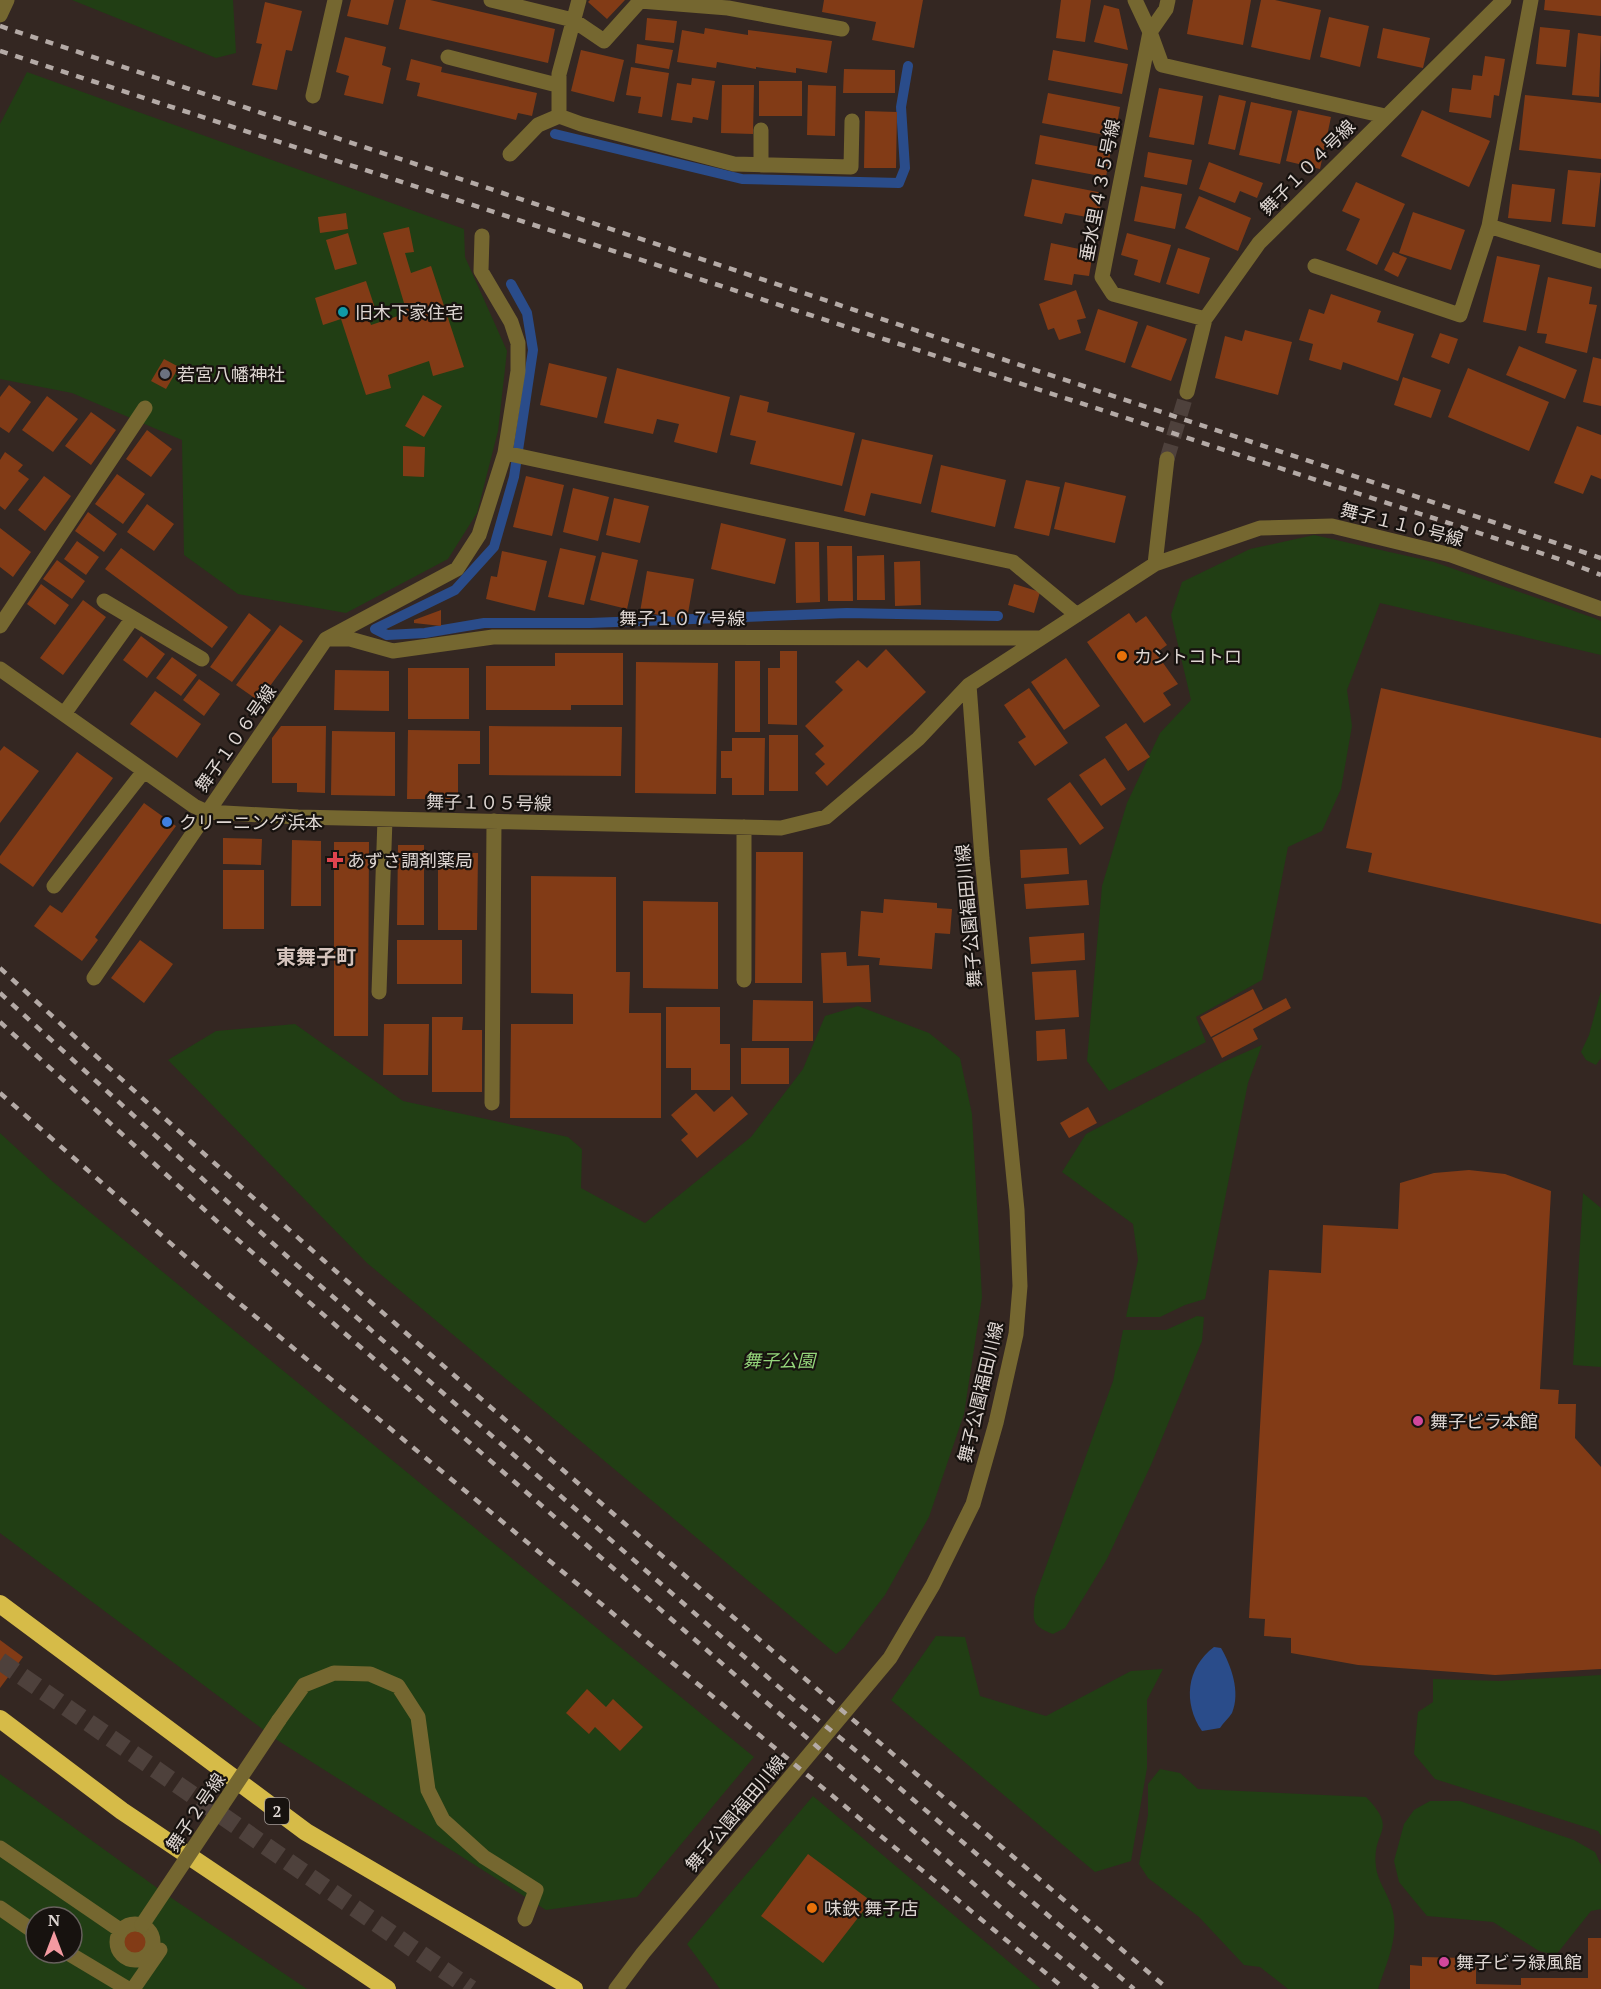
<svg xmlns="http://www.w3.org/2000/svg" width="1601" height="1989" viewBox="0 0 1601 1989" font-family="'PT Serif','Noto Sans JP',serif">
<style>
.green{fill:#213e14;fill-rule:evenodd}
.water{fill:#2a4c8a}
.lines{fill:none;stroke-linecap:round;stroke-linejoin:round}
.stream{stroke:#2a4c8a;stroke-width:10}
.building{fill:#823b16}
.minor-tunnel{stroke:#4e413c;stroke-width:15;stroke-dasharray:15 8;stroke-linecap:butt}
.highway-tunnel{stroke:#4e413c;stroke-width:18;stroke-dasharray:18 9;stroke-linecap:butt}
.minor{stroke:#756730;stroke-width:15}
.highway{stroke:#d6bb48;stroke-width:18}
.rail{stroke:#b4aaa6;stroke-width:4.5;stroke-dasharray:8 8;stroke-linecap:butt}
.minor-bridge{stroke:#756730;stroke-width:15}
.culture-dot{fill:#0f9aa8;stroke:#17120f;stroke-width:2}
.worship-dot{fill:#6b7280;stroke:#17120f;stroke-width:2}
.food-dot{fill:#e8710a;stroke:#17120f;stroke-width:2}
.shop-dot{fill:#3f7fe0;stroke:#17120f;stroke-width:2}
.health-dot{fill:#e0444e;stroke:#17120f;stroke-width:2}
.hotel-dot{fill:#d1479c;stroke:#17120f;stroke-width:2}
.labels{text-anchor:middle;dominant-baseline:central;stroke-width:4.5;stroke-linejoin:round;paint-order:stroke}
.shield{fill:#17120f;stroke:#a29b98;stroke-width:1.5}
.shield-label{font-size:16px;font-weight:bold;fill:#ded6d2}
.street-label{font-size:18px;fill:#ded6d2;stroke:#17120f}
.poi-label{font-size:18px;fill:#ded6d2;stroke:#17120f;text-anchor:start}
.park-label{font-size:18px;font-style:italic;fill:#95d67b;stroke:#17120f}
.neighbourhood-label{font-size:20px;font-weight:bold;fill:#d4c3bc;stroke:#17120f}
</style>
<rect width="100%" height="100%" fill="#342722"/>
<path class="green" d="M72,0H233L236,53L216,58Z
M27,72L464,229L465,257L507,351L498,431L477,513L448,559L346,613L238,594L184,555L182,440L72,393L0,379V124Z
M1314,535L1434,562L1594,618L1601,621V655L1380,603L1347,690L1352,726L1341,789L1322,831L1288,847L1262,980L1196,1017L1206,1042L1109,1091L1087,1061L1102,886L1127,803L1160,733L1191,700L1171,615L1182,582L1250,549Z
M1601,991V1058L1596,1065L1586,1060L1581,1052L1589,1035Z
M858,1006L929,1033L960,1058L972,1114L982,1297L964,1414L929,1517L885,1595L844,1648L836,1654L367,1263L168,1060L216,1031L295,1024L403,1101L568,1137L582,1149L581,1188L645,1223L751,1137L803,1069L825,1016Z
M1262,1045L1248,1083L1205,1299L1185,1305L1160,1317H1126L1138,1260L1133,1224L1062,1172L1086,1134L1221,1063Z
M0,1133L52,1181L754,1757L637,1897L546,1910L277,1740L0,1533Z
M1583,1193L1601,1208V1367L1573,1365Z
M1197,1316L1204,1317L1202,1341L1151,1465L1107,1559L1065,1628L1053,1634C1030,1625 1033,1620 1035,1597L1113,1381L1123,1330H1166Z
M936,1636L965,1637L980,1696L1046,1716L1131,1671L1163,1669L1147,1700V1768L1131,1861L1095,1872L891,1700Z
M1601,1675V1836L1598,1831L1435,1779L1414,1754L1418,1712L1433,1702V1679L1500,1681Z
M1160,1769L1180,1773L1198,1789L1366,1797C1400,1832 1371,1829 1376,1867C1377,1879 1387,1893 1391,1905C1401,1934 1387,1961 1378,1989H1288L1260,1967L1244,1965L1199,1917L1148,1878L1139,1864L1148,1815V1784Z
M0,1774L167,1895L307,1989H0ZM36,1917H72V1953H36Z
M813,1796L1041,1989H720L687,1944Z
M1430,1801H1460L1574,1840L1595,1852L1601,1865V1909L1591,1911L1556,1955L1539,1951L1493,1922L1427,1916L1399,1882L1394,1861L1404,1824L1414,1810Z"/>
<path class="water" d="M1214,1647L1221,1648C1231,1665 1241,1692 1232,1713C1229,1718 1223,1723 1220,1728L1202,1731C1183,1703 1186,1668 1214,1647Z"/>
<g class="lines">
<path class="stream" d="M555,134L742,179L899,183L905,168L901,107L908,66
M375,629L387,635L425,633L484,623H590L847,613L998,616
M375,629L455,590L494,547L514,477L533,350L527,313L511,284"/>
</g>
<path class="building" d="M351,0H394L388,25L347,16Z
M406,0H430L555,29L548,63L399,29Z
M590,0H625L607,19L588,2Z
M824,0H923L914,48L872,40L876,22L822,12Z
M1061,0H1091L1085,42L1056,38Z
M1193,0H1251L1243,45L1187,34Z
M1261,0H1275L1321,10L1310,60L1251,47Z
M1545,0H1601V16L1544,10Z
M265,2L302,11L292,51L286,50L277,90L252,85L262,44L256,43Z
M1104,5L1119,9L1128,50L1094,42Z
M1329,17L1369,26L1360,67L1320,57Z
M647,18L677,21L674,43L645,40Z
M1540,27L1570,30L1566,67L1536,64Z
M705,28L748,35V30L832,41L827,73L796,68V73L756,67V69L717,62L716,68L677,62L682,30L704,34Z
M1383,28L1430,38L1423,68L1377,58Z
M1578,33L1601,36L1599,97L1572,95Z
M345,37L386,47L382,65L391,68L383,104L344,95L349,76L336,72Z
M637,44L673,50L669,69L635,63Z
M581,50L624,60L614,102L571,91Z
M1053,50L1128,64L1122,94L1048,80Z
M1485,56L1505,59L1499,96L1494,95L1491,118L1449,112L1452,88L1471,90L1473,75L1482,76Z
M411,59L442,67L441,72L537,93L532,116L518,113L516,120L417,96L420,83L406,80Z
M631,67L669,73L662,117L638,113L641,97L626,95Z
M844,69L895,70V93H843Z
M692,78L715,81L708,120L693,117L692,123L671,120L677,83L691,85Z
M759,81H802V116H759Z
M722,85H754L753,134L721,133Z
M808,85L836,86L835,136L807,135Z
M1159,88L1203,96L1194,145L1149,137Z
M1048,93L1120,107L1115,137L1042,123Z
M1219,95L1246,101L1235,150L1208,144Z
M1525,95L1601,103V159L1519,150Z
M1251,102L1292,111L1280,164L1239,155Z
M1298,110L1331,117L1320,169L1286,161Z
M1422,110L1490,141L1469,187L1401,156Z
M865,111L897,112L896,168H864Z
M1040,135L1111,149L1106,177L1035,164Z
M1148,152L1192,160L1187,185L1144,177Z
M1209,162L1263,183L1257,198L1240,191L1235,203L1199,189Z
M1568,170L1601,173L1595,227L1562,224Z
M1032,179L1103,193L1098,219L1065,213L1062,224L1024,216Z
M1356,182L1405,204L1377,265L1346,250L1360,219L1342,211Z
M1512,184L1555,189L1551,222L1508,218Z
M1141,186L1182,194L1175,229L1134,221Z
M1199,196L1251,218L1238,251L1185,228Z
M1413,212L1465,230L1451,270L1399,253Z
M346,213L348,229L320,233L318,217Z
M409,227L414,252L405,253L411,273L431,266L464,367L433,376L429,361L388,375L391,388L366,395L341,319L323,325L315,298L366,281L375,308L366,311L371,325L407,313L383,233Z
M348,233L357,264L335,270L326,240Z
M1127,233L1171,245L1160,283L1134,275L1138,260L1121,255Z
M1051,243L1093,252L1089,276L1074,274L1072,285L1044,280Z
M1178,248L1210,258L1199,294L1166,284Z
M1393,252L1407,258L1398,277L1384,270Z
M1497,256L1540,265L1526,331L1483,322Z
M1548,277L1592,287L1589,304L1597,305L1587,353L1545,343L1547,334L1537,333Z
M1076,290L1086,318L1077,320L1081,333L1059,340L1054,328L1048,330L1039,304Z
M1331,294L1381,311L1377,322L1414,334L1398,381L1343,362L1341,370L1309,360L1313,344L1299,340L1309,309L1324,314Z
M1098,309L1138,322L1125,363L1085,350Z
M1147,325L1187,339L1171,381L1131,367Z
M1245,330L1292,342L1278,395L1215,378L1225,336L1242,341Z
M1440,333L1458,339L1449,364L1431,357Z
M1519,346L1577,370L1565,399L1506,375Z
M1593,357L1601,359V406L1583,402Z
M164,359L179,367L166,389L151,381Z
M549,363L607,377L597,418L540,405Z
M617,368L730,397L717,453L674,442L679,424L657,419L653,434L604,423Z
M1468,368L1549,402L1529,451L1448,417Z
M1403,377L1441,390L1431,418L1394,405Z
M9,385L31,402L9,433L0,427V397Z
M423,395L442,406L424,437L405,426Z
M740,395L769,402L767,412L855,433L842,486L750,464L756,441L730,435Z
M47,396L78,419L53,452L22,430Z
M91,412L116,430L91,465L65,446Z
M1577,426L1601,435V479L1591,475L1583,494L1554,483Z
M147,430L172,449L151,477L126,459Z
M862,439L933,455L921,504L871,493L865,516L844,511Z
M403,446L425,447L424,477L403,476Z
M5,452L23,465L18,471L29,479L5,510L0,506V460Z
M941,465L1006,480L995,527L931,512Z
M117,474L145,494L123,524L95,504Z
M44,476L71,496L45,531L18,510Z
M526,476L564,485L552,536L513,527Z
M1026,480L1060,487L1049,536L1014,528Z
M1065,482L1126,496L1115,543L1054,529Z
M573,488L609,497L598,541L563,532Z
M614,498L649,506L640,543L606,535Z
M147,504L174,524L154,551L127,532Z
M88,512L117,534L104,552L75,531Z
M721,523L786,539L775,584L711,569Z
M0,528L31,552L13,577L0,567Z
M77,541L99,557L86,575L64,559Z
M795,542H819L820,602L796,603Z
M827,546H852L853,601H828Z
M121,548L228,627L212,648L105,569Z
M560,548L596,556L584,605L548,597Z
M502,551L547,561L535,611L486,599L491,576L497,577Z
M602,552L638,560L627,609L590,600Z
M884,555L885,600H857V556Z
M57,560L85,581L72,599L43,579Z
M920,561L921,605L895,606L894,562Z
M647,571L694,579L687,619L640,612Z
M41,584L69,605L55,625L27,604Z
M1014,584L1040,592L1034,613L1008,605Z
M83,600L106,617L63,675L40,658Z
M441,610V626L414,623V620Z
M249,613L271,630L232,682L210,667Z
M1129,613L1136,623L1146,616L1167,645L1156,653L1178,684L1163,693L1171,705L1144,723L1087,642Z
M280,625L303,641L259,701L236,685Z
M141,636L165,654L147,678L123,660Z
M886,649L926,692L827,786L815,773L825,764L815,754L824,746L805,726L843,690L835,682L858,660L867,668Z
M780,651H797V725L768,724V668H780Z
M555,653H623V705H571V710H486V666H555Z
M172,657L197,675L181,696L156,678Z
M1066,658L1100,706L1064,730L1031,682Z
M735,661H760V732H735Z
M636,662L718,663L716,794L635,793Z
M408,668H469V719H408Z
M335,670L389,671V711L334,710Z
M199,679L220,694L204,716L183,700Z
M1029,688L1068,743L1035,766L1018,742L1026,737L1004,705Z
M1381,688L1601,738V924L1368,872L1372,853L1346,848Z
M155,691L201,724L177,758L130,724Z
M1126,723L1150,757L1128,771L1105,737Z
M281,726H326L325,793L297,792V783H272V738Z
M489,726L622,727L621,776L489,775Z
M408,730L480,731V764H458V799H407Z
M332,731L395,732V796L331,795Z
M769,735H798V791H769Z
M732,738H765L764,795H732V778H721V751H732Z
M4,746L39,771L0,823V751Z
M77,752L113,778L33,887L0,863V856Z
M1105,758L1126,789L1101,806L1079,775Z
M1070,782L1104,828L1080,845L1047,799Z
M144,803L176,826L95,937L98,940L82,961L34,926L50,905L62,913Z
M223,838L262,839L261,865L223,864Z
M292,840L321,841V906H291Z
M334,842H369L368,1036H334Z
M398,845H424V925H397Z
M1067,848L1069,874L1021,878L1020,850Z
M756,852H803L802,983H755Z
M438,853H478L477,930H438Z
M223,870H264V929H223Z
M531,876L616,877V972H630L629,1013H661V1118H510L511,1024H573V994L531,993Z
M1087,880L1089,905L1026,909L1024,884Z
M884,899L937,903V908L952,909L950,934L935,933L932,969L879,965L880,958L858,956L861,911L883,913Z
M643,901L718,902V989L643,988Z
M1084,933L1085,960L1031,964L1029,937Z
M140,940L173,964L144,1003L111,978Z
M397,940H462V984H397Z
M846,952L847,966L869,965L871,1002L823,1003L821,953Z
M1076,970L1079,1017L1035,1020L1032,972Z
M1253,989L1263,1009L1211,1037L1200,1017Z
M1286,998L1291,1008L1253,1029L1258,1039L1222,1058L1212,1038Z
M753,1000L813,1001V1041H752Z
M666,1007H720V1044H730V1090H691V1068H666Z
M432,1017H463L462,1030H482V1092H432Z
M384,1024H429L428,1075H383Z
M1065,1029L1067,1059L1037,1061L1036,1031Z
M741,1048H789V1084H741Z
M696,1093L714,1112L732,1096L748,1114L697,1158L681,1140L688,1134L671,1115Z
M1088,1107L1097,1123L1069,1138L1060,1123Z
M1469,1170L1505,1174L1551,1191L1540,1389L1559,1390L1558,1404H1576L1575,1438L1601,1467V1669L1495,1675L1358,1665L1291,1653V1638L1264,1636L1265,1619L1249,1618L1269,1270L1321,1273L1323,1225L1398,1229L1400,1183L1434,1173Z
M0,1640L23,1657L0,1688Z
M587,1689L606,1707L613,1699L643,1727L620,1751L595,1727L589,1734L566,1713Z
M808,1854L871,1901L823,1963L761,1916Z
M121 1942a14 14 0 1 1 28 0a14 14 0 1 1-28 0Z
M1588,1938H1601V1989H1410V1965L1422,1966V1957L1465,1958L1466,1967H1476V1984L1521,1985V1978H1588Z"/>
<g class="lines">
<path class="minor-tunnel" d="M1167,459L1187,392"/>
<path class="highway-tunnel" d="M0,1661L471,1989"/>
<path class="minor" d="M491,0L573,20L604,41L640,1L728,8L842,29
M579,0L559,74V116L581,124L734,164L851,167L852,121
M1135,0L1150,32L1102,277L1113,294L1205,319
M1168,0L1166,9L1150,32L1162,65L1385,116
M0,15L7,0
M448,57L557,85
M313,96L335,0
M761,130V165
M510,154L538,125L559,116
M1489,226L1601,261
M1315,266L1460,315L1489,226L1531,0
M1187,392L1205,319L1259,243L1504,0
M505,453L1013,562L1077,615
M1155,564L1167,459
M104,601L202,659
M0,626L145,408
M329,639H350L393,651L493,637L1041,638
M0,669L194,806L207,812L298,817L781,828L826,817L918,739L969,685L1155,564L1260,528L1332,526L1451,555L1601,609
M64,714L132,619
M744,827V980
M54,886L144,771
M94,978L326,639L457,569L479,535L505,453L518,371V343L511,322L481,271L482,236
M379,992L385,819
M492,1103L494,821
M279,1720L304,1685L334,1673L370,1674L398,1686L418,1717L428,1790L443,1820L484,1857L536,1890L525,1919
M0,1848L120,1930
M0,1908L36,1933
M117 1942a18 18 0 1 1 36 0a18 18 0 1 1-36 0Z
M68,1953L128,1989
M133,1989L160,1950
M616,1989L643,1953L890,1658L933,1585L973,1504L996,1423L1016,1334L1020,1286L1017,1210L982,858L969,685"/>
<path class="highway" d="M0,1604L306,1832L574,1989
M0,1719L122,1811L387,1989"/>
<path class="rail" d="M0,26L1601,558
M0,51L1565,561L1601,575
M0,968C380,1319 775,1653 1168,1989
M0,993L291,1260L796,1702L860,1754L1134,1989
M0,1022L221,1225L1014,1919L1098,1989
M0,1093L227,1293L1065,1989"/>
<path class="minor-bridge" d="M142,1925L279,1720"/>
</g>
<circle class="culture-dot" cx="343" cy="312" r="6"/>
<circle class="worship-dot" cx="165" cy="374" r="6"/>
<g class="food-dot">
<circle cx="1122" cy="656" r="6"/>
<circle cx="812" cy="1908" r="6"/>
</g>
<circle class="shop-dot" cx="167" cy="822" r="6"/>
<path class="health-dot" d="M332 851h6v6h6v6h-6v6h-6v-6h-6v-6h6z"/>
<g class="hotel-dot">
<circle cx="1418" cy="1421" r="6"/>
<circle cx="1444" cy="1962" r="6"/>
</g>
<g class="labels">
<rect class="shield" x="265" y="1798" width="24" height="26" rx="4.5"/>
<g class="shield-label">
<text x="277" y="1811">2</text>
</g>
<g class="street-label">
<text transform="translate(1307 167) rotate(-45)">舞子１０４号線</text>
<text transform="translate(1099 190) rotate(-79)">垂水里４３５号線</text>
<text transform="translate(1402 524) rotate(14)">舞子１１０号線</text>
<text x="682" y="618">舞子１０７号線</text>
<text transform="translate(235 738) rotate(-55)">舞子１０６号線</text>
<text transform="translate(489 802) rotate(1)">舞子１０５号線</text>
<text transform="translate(968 916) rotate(-95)">舞子公園福田川線</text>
<text transform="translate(980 1392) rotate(-77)">舞子公園福田川線</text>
<text transform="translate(195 1812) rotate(-56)">舞子２号線</text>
<text transform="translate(735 1813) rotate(-50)">舞子公園福田川線</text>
</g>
<g class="poi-label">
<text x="355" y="312">旧木下家住宅</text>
<text x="177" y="374">若宮八幡神社</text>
<text x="1134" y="656">カントコトロ</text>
<text x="179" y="822">クリーニング浜本</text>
<text x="347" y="860">あずさ調剤薬局</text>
<text x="1430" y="1421">舞子ビラ本館</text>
<text x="824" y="1908">味鉄 舞子店</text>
<text x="1456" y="1962">舞子ビラ緑風館</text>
</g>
<g class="park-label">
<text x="779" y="1360">舞子公園</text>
</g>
<g class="neighbourhood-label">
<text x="316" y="956">東舞子町</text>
</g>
</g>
<g transform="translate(54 1935)"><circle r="28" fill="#17120f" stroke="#67605d" stroke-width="1.5"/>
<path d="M0-4.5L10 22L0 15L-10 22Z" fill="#f49aa1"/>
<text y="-9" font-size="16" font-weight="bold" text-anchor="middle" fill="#ded6d2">N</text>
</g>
</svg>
